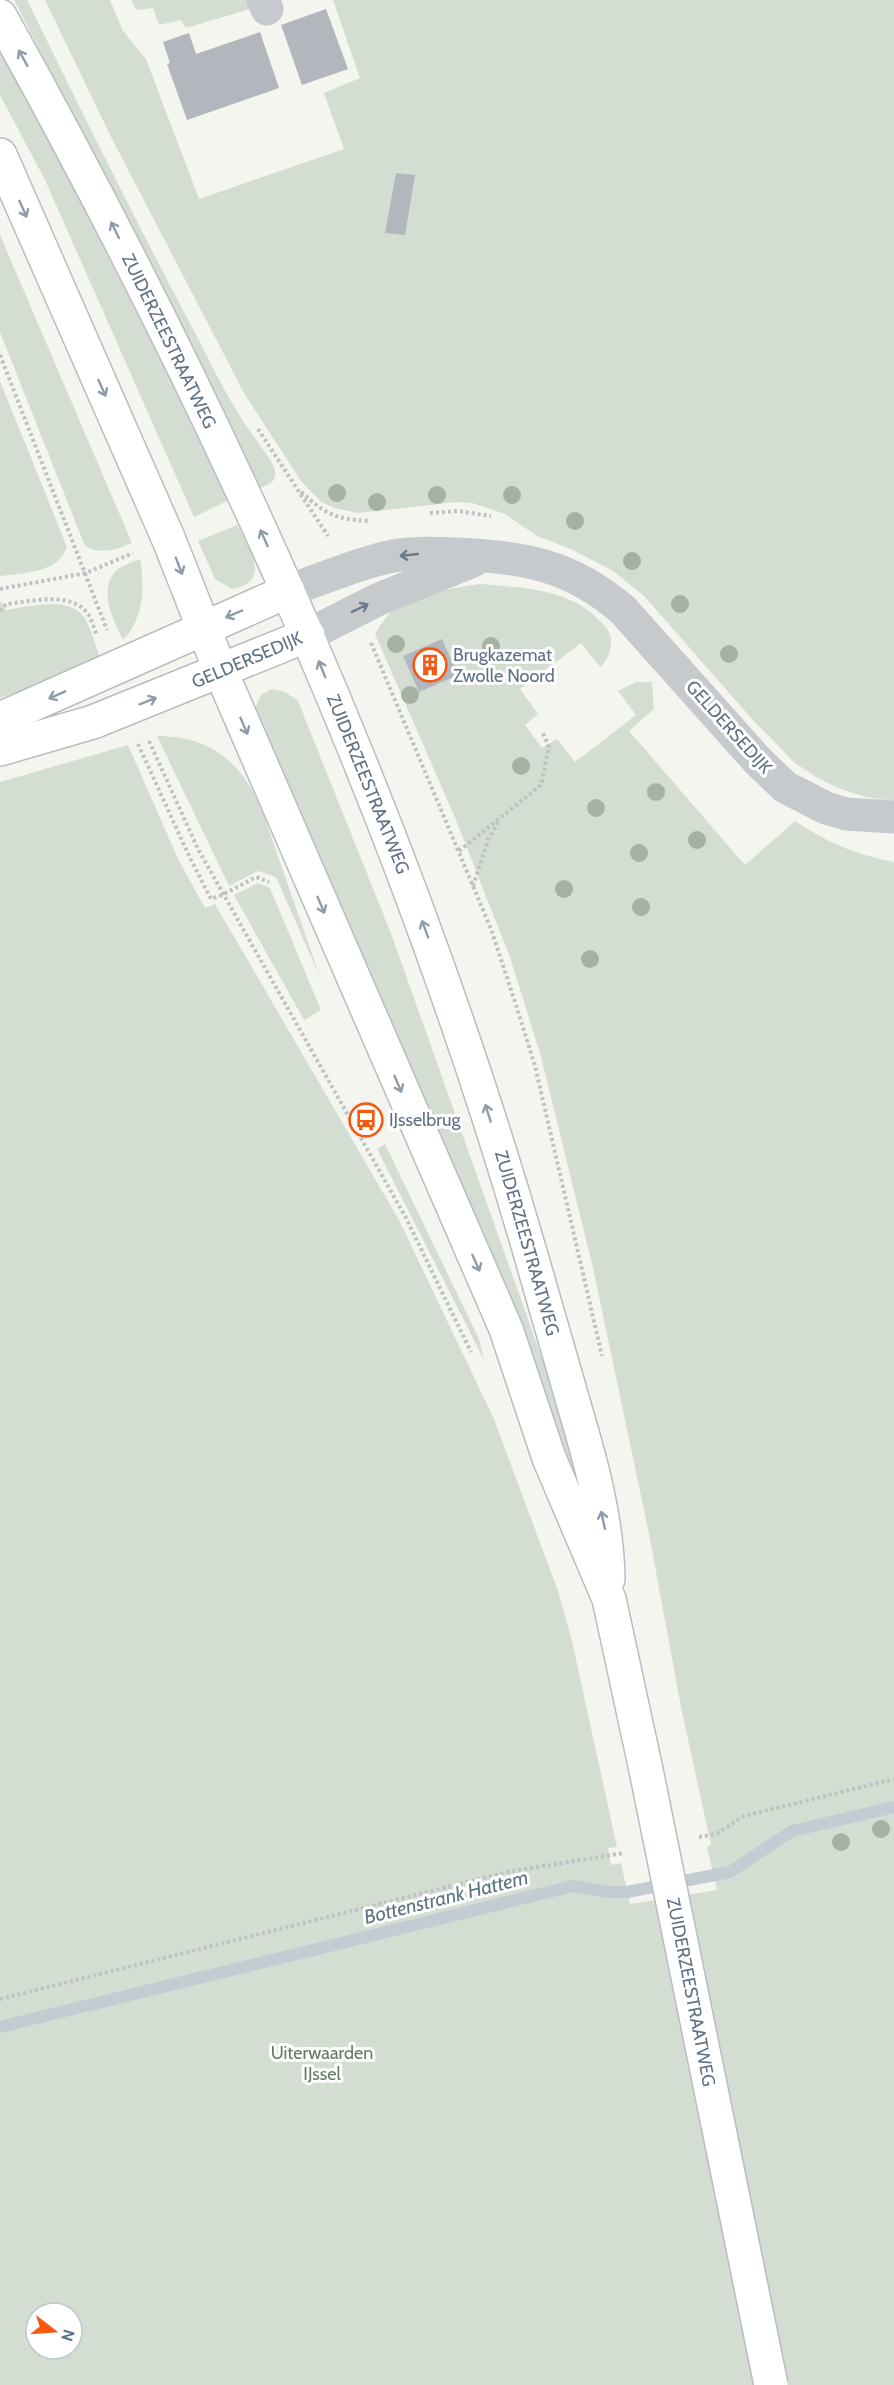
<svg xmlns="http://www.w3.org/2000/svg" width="894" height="2385" viewBox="0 0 894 2385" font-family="Cabin,sans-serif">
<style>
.green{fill:#d4ddd1;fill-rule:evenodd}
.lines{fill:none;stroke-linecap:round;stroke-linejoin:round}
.stream{stroke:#c3ccd2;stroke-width:12}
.building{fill:#b1b7bd}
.major-casing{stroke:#b9bcc0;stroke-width:36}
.path{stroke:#bfc1c3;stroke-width:4;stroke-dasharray:3 3;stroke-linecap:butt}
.minor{stroke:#c6cacd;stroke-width:33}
.major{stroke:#fff;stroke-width:33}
.major-bridge-casing{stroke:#b9bcc0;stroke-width:36;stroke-linecap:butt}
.major-bridge{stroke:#fff;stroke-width:33}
.tree{fill:#a5b2a1}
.oneway{stroke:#909caa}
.oneway2{stroke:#6a7b8c}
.labels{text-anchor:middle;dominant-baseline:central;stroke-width:6;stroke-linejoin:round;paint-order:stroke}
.street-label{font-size:18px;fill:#607285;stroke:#fff}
.poi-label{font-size:18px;fill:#607285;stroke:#fff;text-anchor:start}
.park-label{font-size:18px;fill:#637b60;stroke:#fff}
.water-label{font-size:20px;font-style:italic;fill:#5b7583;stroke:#fff}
</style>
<rect width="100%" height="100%" fill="#f5f5f0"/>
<path class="green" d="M14,0H27C78,104 129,208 183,310C207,354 227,401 257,441C268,457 292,482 257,488L125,219Z
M45,0H110L123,31L146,59L199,199L344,149L324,93L360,78L333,0H894V801L866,797L838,788L816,777L795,763L752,719L644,596L613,571L573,550L537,536L505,514L472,503L457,502L358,513L334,508L321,502L301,481L244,393L111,137Z
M131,0H255L257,7L186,28L181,20L159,25L153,8L136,10Z
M0,43L231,499L194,517L45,180L0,95Z
M0,235L132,543C115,550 102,555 85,546L0,332Z
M0,381L67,547C59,573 23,573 0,576Z
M237,525C249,547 273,583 232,589L215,579L198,541Z
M140,559C145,588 144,618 123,640C114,621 98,592 115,572C120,566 133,562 140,559Z
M481,584C521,588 568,588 598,619C605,626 612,632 611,643C610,653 608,660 600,667L581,643L520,689L538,714L525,725L542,748L557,739L575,762L636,715L618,691L636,682H652L654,709L629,731L745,865L795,821C826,842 856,855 894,862V2385H0V782L128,745L179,861L205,908L215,904L399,1220L494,1419L558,1591L572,1641L617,1847L608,1848L611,1865L621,1863L630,1904L717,1890L707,1847L711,1845L682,1712L649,1534L593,1268L540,1053L510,957L489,904L456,820L375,634C382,623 388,612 399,606C424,593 454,587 481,584ZM36,2313H72V2349H36Z
M0,601L6,610C29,607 68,595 84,617C91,628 95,645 100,657L59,677L0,698Z
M272,689L285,692L298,701L392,936L573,1446L585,1487L574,1489L257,721L256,706L261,695Z
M157,736C214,736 244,765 264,816L320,977L276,877L258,871L229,886Z
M258,883L270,888L321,1010L304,1020L234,895Z
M385,1144L479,1339L484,1360L377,1149Z"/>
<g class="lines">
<path class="stream" d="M0,2027L573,1886L608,1892H627L730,1872L792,1831L894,1807"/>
</g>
<path class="building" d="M326,9L348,69L302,85L281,25Z
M260,32L279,88L187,120L167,64L170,63L163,42L189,33L196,54Z
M396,173L415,175L405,235L385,233Z
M442,639L458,675L419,692L403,656Z"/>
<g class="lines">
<defs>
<path id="major" d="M0,16C219,410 407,824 532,1259C546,1308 560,1356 574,1405C591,1462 607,1519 608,1579
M0,155L169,540L221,672L506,1329L549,1458L609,1599L646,1770
M0,719L288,591
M0,749L93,722L308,635"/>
</defs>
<use href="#major" class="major-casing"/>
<path class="path" d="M0,355L107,630
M258,429L328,536
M301,492C327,515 335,519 369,521
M430,513L458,511L491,516
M0,589L86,573L133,553
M0,611L6,604C30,602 71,590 88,614C92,620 94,629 97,636
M371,643L491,929L516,1005L535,1066L602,1356
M149,741L198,849L406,1218L471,1352
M138,744L190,858L211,899L222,895L256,877L269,882
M459,851L541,785L549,747L542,731
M473,886L488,840L499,821
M699,1837L716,1834L744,1816L894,1779
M0,1999L507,1872L624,1853"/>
<path class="minor" d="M263,0L267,9
M288,591C321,579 354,565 388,557C411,552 434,553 457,554C524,557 571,565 623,610L757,760L785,787L826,808L846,814L894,817
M308,635L379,599L473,561"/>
<use href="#major" class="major"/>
<defs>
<path id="major-bridge" d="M646,1770L771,2385"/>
</defs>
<use href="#major-bridge" class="major-bridge-casing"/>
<use href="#major-bridge" class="major-bridge"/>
</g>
<g class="tree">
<circle cx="337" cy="493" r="9"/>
<circle cx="437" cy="495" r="9"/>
<circle cx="512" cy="495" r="9"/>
<circle cx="377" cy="502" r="9"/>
<circle cx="575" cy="521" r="9"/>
<circle cx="632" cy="561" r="9"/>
<circle cx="680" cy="604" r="9"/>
<circle cx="396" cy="644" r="9"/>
<circle cx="491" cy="646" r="9"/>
<circle cx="729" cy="654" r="9"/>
<circle cx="410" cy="695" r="9"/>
<circle cx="521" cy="766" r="9"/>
<circle cx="656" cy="792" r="9"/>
<circle cx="596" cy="808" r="9"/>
<circle cx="697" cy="840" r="9"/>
<circle cx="639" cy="853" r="9"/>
<circle cx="564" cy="889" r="9"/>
<circle cx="641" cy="907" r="9"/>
<circle cx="590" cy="959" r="9"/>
<circle cx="881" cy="1829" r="9"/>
<circle cx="841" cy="1842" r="9"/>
</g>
<defs><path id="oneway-shaft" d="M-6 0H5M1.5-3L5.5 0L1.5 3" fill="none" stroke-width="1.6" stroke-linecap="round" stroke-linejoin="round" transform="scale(1.5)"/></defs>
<g class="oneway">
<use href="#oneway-shaft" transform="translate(23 58) rotate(-119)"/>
<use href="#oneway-shaft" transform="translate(23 209) rotate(66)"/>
<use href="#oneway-shaft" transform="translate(115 230) rotate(-116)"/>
<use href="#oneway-shaft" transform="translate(102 388) rotate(66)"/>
<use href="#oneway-shaft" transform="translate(264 538) rotate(-114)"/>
<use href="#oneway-shaft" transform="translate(179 566) rotate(69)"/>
<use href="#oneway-shaft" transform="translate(234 614) rotate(157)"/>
<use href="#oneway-shaft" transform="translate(322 669) rotate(-112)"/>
<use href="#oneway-shaft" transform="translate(57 695) rotate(156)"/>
<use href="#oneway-shaft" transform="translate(148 701) rotate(-22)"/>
<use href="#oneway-shaft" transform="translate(244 726) rotate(67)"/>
<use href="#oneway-shaft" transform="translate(321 905) rotate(67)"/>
<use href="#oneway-shaft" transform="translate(425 929) rotate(-110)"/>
<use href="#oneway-shaft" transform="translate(398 1084) rotate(67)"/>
<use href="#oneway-shaft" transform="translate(488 1113) rotate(-107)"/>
<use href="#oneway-shaft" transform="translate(476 1263) rotate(66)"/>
<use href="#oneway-shaft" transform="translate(603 1520) rotate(-102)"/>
</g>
<g class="oneway2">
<use href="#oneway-shaft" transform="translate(409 555) rotate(174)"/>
<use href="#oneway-shaft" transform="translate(360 608) rotate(-26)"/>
</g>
<defs>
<symbol id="building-ring" viewBox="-11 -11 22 22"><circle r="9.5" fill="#fff" stroke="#f6580f" stroke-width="1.5"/><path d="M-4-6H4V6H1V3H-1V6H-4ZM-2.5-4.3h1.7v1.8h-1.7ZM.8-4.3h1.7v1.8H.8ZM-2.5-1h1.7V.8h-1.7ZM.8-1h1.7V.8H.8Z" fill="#f6580f"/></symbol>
<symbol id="bus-ring" viewBox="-11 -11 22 22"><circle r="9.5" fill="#fff" stroke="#f6580f" stroke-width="1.5"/><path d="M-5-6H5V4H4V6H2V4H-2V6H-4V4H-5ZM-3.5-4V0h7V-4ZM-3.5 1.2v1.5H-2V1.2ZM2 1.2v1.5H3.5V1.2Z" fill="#f6580f"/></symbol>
</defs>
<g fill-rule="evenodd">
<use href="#building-ring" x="411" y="646" width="38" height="38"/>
<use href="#bus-ring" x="347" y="1101" width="38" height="38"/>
</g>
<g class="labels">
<g class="street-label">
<text transform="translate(169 341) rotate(64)">ZUIDERZEESTRAATWEG</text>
<text transform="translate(247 660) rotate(-23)">GELDERSEDIJK</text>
<text transform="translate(729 727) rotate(48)">GELDERSEDIJK</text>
<text transform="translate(368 784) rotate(68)">ZUIDERZEESTRAATWEG</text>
<text transform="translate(527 1243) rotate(74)">ZUIDERZEESTRAATWEG</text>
<text transform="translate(691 1992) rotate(79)">ZUIDERZEESTRAATWEG</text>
</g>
<g class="poi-label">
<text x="453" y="655">Brugkazemat<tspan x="453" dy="21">Zwolle Noord</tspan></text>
<text x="389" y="1120">IJsselbrug</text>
</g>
<g class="park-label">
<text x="322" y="2053">Uiterwaarden<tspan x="322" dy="21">IJssel</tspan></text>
</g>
<g class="water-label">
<text transform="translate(446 1897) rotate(-14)">Bottenstrank Hattem</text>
</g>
</g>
<g transform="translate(54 2331) rotate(107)"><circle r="28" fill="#ffffff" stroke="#bfc7ce" stroke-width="1.5"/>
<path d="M0-4.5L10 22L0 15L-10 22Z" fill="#f6580f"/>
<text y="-9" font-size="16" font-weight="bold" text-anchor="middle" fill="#607285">N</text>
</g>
</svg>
